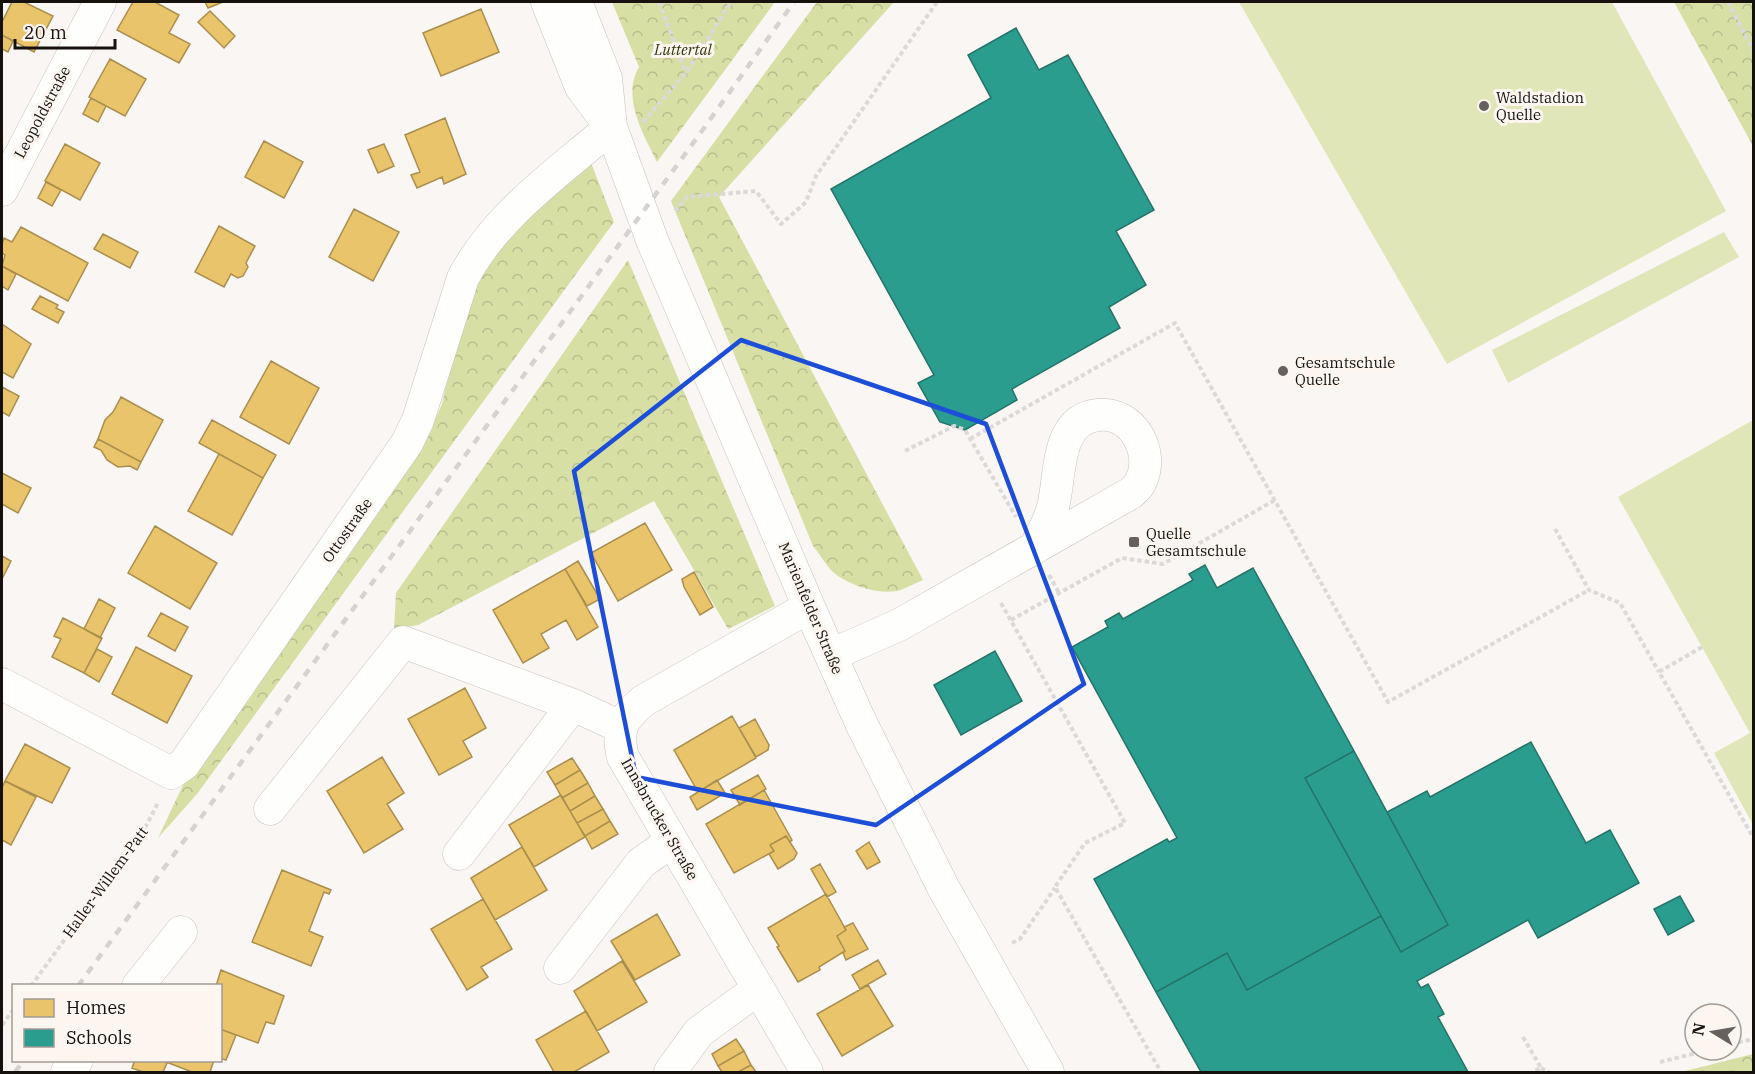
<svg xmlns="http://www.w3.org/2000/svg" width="1755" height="1074" viewBox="0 0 1755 1074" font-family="'IBM Plex Serif',serif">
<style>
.forest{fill:url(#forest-crowns)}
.pitch{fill:#e0e6b8}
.homes{fill:#e9c46a;stroke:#aa8e4e;stroke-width:1.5}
.schools{fill:#2a9d8f;stroke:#247368;stroke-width:1.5}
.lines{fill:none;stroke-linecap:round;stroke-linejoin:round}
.minor-casing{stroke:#c7c2bf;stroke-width:33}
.path{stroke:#dbdad9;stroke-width:4;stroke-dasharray:4.5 3;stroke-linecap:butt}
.minor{stroke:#fefefd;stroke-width:32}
.rail{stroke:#d5d3d2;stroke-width:4.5;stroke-dasharray:8 8;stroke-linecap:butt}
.marked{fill:none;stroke:#1d4ed8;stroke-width:4.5;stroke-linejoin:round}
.poi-dot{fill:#66615e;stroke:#fdf5f0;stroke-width:2}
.labels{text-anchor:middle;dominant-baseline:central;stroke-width:6;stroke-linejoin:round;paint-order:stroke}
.park-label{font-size:15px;font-style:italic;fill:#32380d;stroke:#fdf5f0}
.poi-label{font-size:15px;fill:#17110d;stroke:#fdf5f0;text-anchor:start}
.street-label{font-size:15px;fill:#17110d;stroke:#fdf5f0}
</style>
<defs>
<pattern id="forest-crowns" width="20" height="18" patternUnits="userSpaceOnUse" patternTransform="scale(1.5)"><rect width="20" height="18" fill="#d7dfa5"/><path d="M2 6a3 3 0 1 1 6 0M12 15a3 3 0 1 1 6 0" fill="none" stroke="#b8be8d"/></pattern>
</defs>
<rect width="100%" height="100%" fill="#faf6f3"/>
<path class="forest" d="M612,2H775L657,162C644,135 621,97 639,67Z
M817,2H894L719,197L923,580C916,583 908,587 901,590C880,596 845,585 830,569C824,562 819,553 813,546L671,201Z
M1674,2H1753V146Z
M590,160L614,222L197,794L158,838L183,785L430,431L442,404L461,319L472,287L517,222Z
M628,260L775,606L728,629L654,501L418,625L394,629L396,593Z
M1753,1054V1072H1681Z"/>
<path class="pitch" d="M1239,2H1612L1726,211L1447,364Z
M1724,232L1739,257L1508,383L1492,350Z
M1753,420V825L1714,753L1750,733L1618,497Z"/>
<path class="homes" d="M12,2H24L53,16L34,52L2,35V22Z
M133,2H155L179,15L169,33L190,44L179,63L117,30Z
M205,2H223L208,8Z
M481,9L499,52L441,76L423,33Z
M210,11L235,36L224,48L198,22Z
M2,35L13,41L8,52L2,49Z
M110,59L146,79L125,116L89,97Z
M91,98L106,106L98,122L83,114Z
M445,118L466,174L444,184L442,177L417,188L411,175L420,172L405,135Z
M264,141L303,162L284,198L245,177Z
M65,144L100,163L80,200L45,181Z
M384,144L394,166L378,173L368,150Z
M46,182L61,190L52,206L38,198Z
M354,209L399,232L373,281L329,257Z
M219,226L255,246L246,263L248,267L243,276L238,278L231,274L224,287L195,272Z
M21,227L88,263L68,301L2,266L5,255L2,253V244L4,238L12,242Z
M103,234L138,252L130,268L94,249Z
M2,266L16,274L8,290L2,286Z
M40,296L58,305L56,308L64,312L58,323L32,309Z
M2,324L31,344L13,378L2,372Z
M271,361L319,388L289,444L240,417Z
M2,387L19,396L9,416L2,412Z
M121,397L163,420L141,462L98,439L105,420L113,412Z
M212,420L276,455L263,478L199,443Z
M98,439L141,462L137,470L130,466L118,467L107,460L101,450L94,447Z
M219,454L263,478L232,535L188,511Z
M2,473L31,488L18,513L2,504Z
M645,523L672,570L618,601L591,553Z
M155,526L217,563L190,609L128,573Z
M2,556L11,561L2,579Z
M578,561L600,599L587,606L565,569Z
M565,569L598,627L577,640L566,620L541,634L549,648L523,663L493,610Z
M694,572L713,607L700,615L684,587L682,579Z
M99,599L115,608L100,638L84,629Z
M161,613L188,627L175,651L148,636Z
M63,618L102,638L84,673L52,657L61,639L54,636Z
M136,647L192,676L167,723L112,694Z
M97,649L112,657L99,682L84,673Z
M465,688L486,728L463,741L472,757L439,775L408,719Z
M732,716L756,758L698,792L674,750Z
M755,719L769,745L768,750L756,757L739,728Z
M25,744L70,768L52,803L5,781Z
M382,757L404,793L387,804L403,829L364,853L327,791Z
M572,758L580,770L555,785L547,772Z
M580,770L588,783L562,798L555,785Z
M758,775L766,789L740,805L731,790Z
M717,780L725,793L697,810L690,797Z
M5,781L36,797L11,845L2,840V788Z
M588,783L595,796L570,811L562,798Z
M764,790L792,840L790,842L786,836L770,845L774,851L734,873L706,824Z
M561,795L585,837L534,867L509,825Z
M595,796L603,809L577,823L570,811Z
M603,809L610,821L585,836L577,823Z
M610,821L618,834L592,849L585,836Z
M786,836L797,853L794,859L778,869L769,854L774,851L770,845Z
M869,842L880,862L867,869L856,851Z
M522,847L547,890L495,920L471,878Z
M820,864L836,892L827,897L811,869Z
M282,870L331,890L329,894L324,892L309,931L323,937L311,966L252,942Z
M826,894L846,930L837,936L845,951L819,967L820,970L798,982L777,947L779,946L768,928Z
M483,899L512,949L481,967L488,977L467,990L431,929Z
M657,914L680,955L635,980L611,941Z
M853,923L868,949L846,960L843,953L845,951L837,936L846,930L844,927Z
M878,960L886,974L860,989L852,975Z
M622,961L647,1002L597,1031L574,991Z
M221,970L284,996L274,1024L266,1022L258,1043L220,1029V986H216Z
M868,985L893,1026L842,1056L817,1014Z
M586,1011L609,1052L574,1072H554L536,1040Z
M220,1029L236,1035L226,1060L220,1058Z
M736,1039L744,1051L718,1066L712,1054Z
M744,1051L751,1065L738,1072H722L718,1066Z
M135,1060H161L167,1063L163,1072H143L132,1068Z
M161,1060H214L210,1072H192Z
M751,1065L756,1072H738Z"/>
<path class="schools" d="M1016,28L1039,70L1068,55L1154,210L1116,231L1146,285L1109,307L1120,328L1012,389L1017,400L965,430L940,422L918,383L934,375L831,189L991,98L968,55Z
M1205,565L1217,588L1253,568L1354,751L1305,778L1381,916L1247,990L1227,953L1156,992L1094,879L1167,839L1169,842L1177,838L1072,647L1108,627L1105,621L1119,613L1123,619L1193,580L1189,574Z
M995,651L1022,701L961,735L934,685Z
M1531,742L1586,843L1610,830L1639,883L1538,938L1528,920L1417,981L1421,988L1428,984L1444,1014L1438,1017L1468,1072H1201L1156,992L1227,953L1247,990L1381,916L1401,952L1448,925L1387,812L1427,791L1430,797Z
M1354,751L1448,925L1401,952L1305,778Z
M1680,896L1694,921L1668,935L1654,909Z"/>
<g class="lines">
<defs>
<path id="minor" d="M547,2L581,87L610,126
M576,2L606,78L611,127L652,240L809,607L862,725L943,887L1048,1072
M2,190L100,2
M831,655L899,625L1131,493C1134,490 1138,487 1140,483C1156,453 1133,411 1098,415C1055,419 1061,476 1053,507C1049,522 1042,535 1034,549
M2,684L171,773L184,764L407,443L418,420L463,278C496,215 558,173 611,127
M270,809L403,642L573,705L621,727
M459,854L573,705
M560,968L641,863L672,841
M138,986L181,932
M67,1072L77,1060
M670,1072L699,1032L758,989
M807,1072L623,757C616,729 622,719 643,701L809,607"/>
</defs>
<use href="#minor" class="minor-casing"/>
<path class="path" d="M659,2L686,73
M1728,2L1754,53
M643,122L686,73L731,2
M675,211L687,197L756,191L781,224L806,202L816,176L937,2
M970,439L1175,323L1388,702L1589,590
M905,451L954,426L965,430L1016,517
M1555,529L1589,590L1620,603L1659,672
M1049,575L1059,593
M1001,603L1125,823L1085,843L1055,887L1161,1072
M1011,620L1122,558L1163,564L1275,500
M1702,647L1659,672L1754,839
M1012,943L1020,939L1055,888
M31,986L144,830L159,801
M2,1025L14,1009
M1523,1037L1541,1068L1532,1072
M1731,1044L1754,1039
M1660,1062L1709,1050
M1541,1068L1549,1072"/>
<use href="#minor" class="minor"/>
<path class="rail" d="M78,986L699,135L794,2
M15,1072L24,1060"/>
</g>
<path class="marked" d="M741,340L986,424L1084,684L876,825L636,777L574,471Z"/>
<g class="poi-dot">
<circle cx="1484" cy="106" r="6"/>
<circle cx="1283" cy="371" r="6"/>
<rect x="1128" y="536" width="12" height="12" rx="3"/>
</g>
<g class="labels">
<g class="park-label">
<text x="683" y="49">Luttertal</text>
</g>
<g class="poi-label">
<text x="1496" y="97">Waldstadion<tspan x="1496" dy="17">Quelle</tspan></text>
<text x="1295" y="362">Gesamtschule<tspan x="1295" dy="17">Quelle</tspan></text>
<text x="1146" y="533">Quelle<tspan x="1146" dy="17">Gesamtschule</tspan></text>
</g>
<g class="street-label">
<text transform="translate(42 112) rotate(-62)">Leopoldstraße</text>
<text transform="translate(347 530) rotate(-55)">Ottostraße</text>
<text transform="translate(811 608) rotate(67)">Marienfelder Straße</text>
<text transform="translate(660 819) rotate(60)">Innsbrucker Straße</text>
<text transform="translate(105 882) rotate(-54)">Haller-Willem-Patt</text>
</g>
</g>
<rect width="1755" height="1074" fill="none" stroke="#17110d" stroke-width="6"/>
<rect x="12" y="984" width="210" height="78" fill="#fdf5f0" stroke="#a19a95" stroke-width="1.5"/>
<rect x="24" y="999" width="30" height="18" fill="#e9c46a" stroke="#a19a95" stroke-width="1.5"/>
<text x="66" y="1014" font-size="18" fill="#17110d">Homes</text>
<rect x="24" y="1029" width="30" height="18" fill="#2a9d8f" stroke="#a19a95" stroke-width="1.5"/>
<text x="66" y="1044" font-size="18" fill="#17110d">Schools</text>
<g transform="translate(1713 1032) rotate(281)"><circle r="28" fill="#fdf5f0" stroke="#a19a95" stroke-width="1.5"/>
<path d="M0-4.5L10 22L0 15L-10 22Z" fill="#66615e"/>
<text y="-9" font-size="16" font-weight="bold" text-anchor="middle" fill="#17110d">N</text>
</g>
<path d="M15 39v9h100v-9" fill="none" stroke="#17110d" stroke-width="3"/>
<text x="24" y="39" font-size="18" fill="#17110d" stroke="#fdf5f0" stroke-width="4.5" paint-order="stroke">20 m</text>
</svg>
